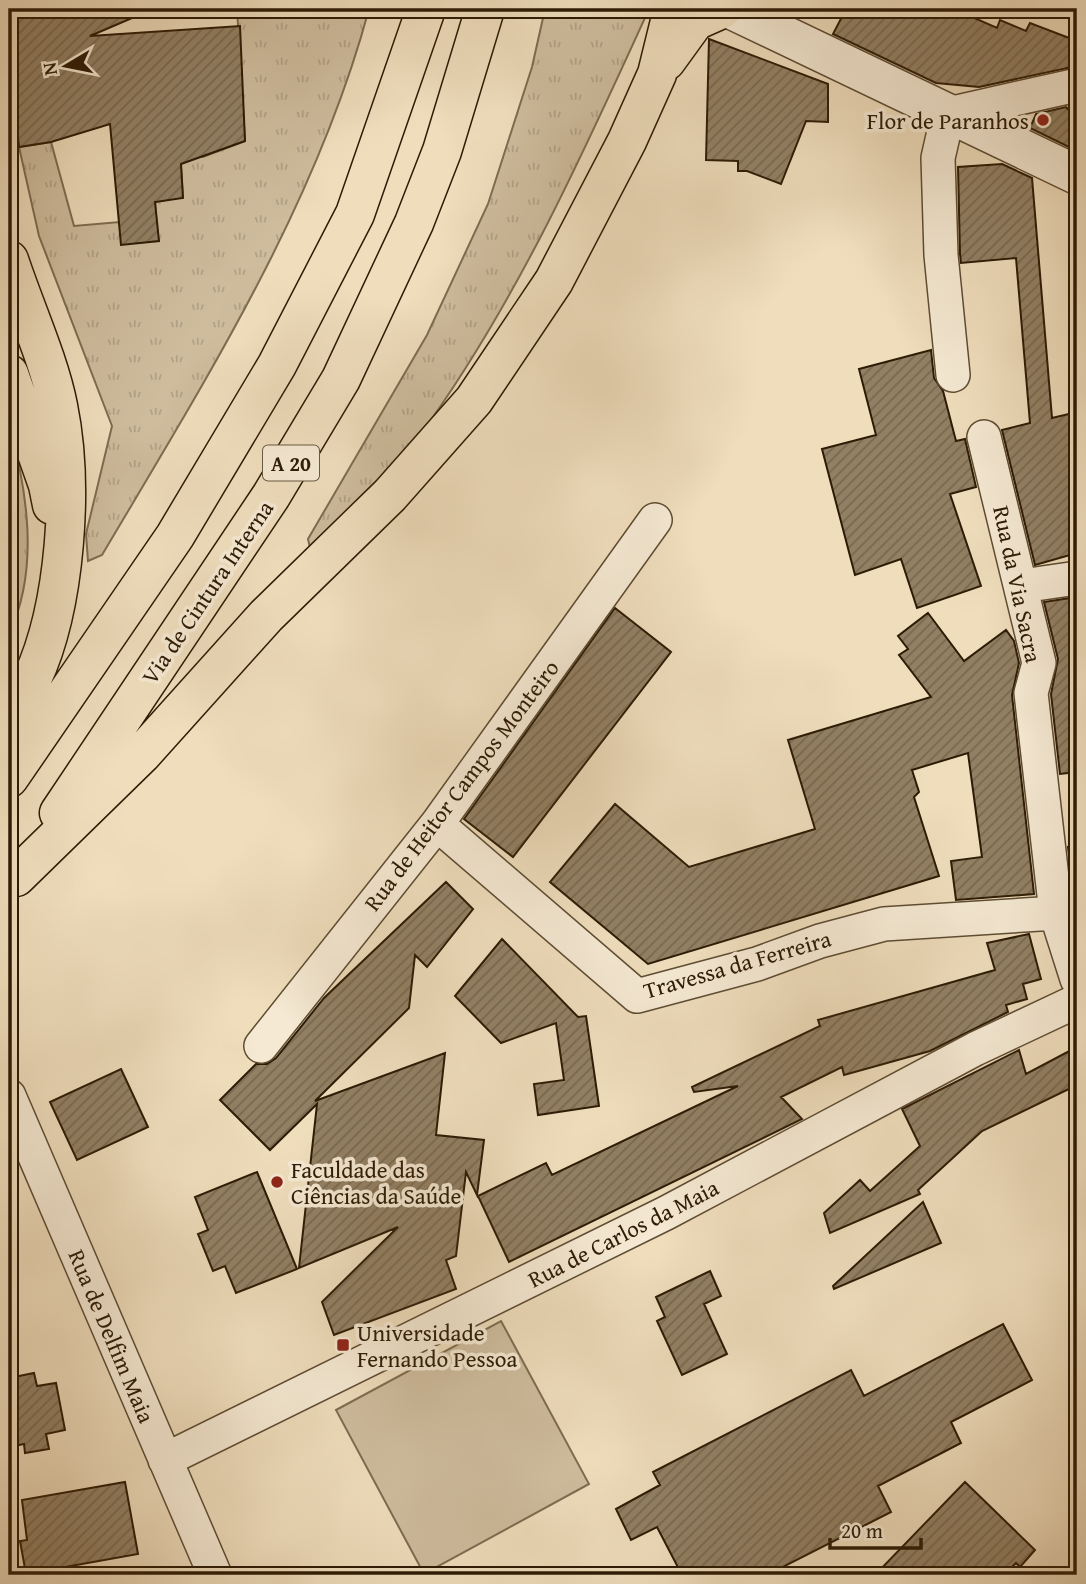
<svg xmlns="http://www.w3.org/2000/svg" width="1086" height="1584" viewBox="0 0 1086 1584" font-family="'Gentium Book Plus',serif">
<style>
.grass{fill:url(#grass-tufts);stroke:#7e6c51;stroke-width:2}
.pitch{fill:#cebc9d;stroke:#7e6c51;stroke-width:2}
.building{fill:url(#building-hatch);stroke:#2d1b05;stroke-width:2}
.lines{fill:none;stroke-linecap:round;stroke-linejoin:round}
.minor-casing{stroke:#5e4c33;stroke-width:36}
.tertiary-casing{stroke:#5e4c33;stroke-width:41}
.motorway-casing{stroke:#2d1b05;stroke-width:41}
.minor{stroke:#f5e9d3;stroke-width:33}
.tertiary{stroke:#f5e9d3;stroke-width:38}
.motorway{stroke:#efddbc;stroke-width:38}
.poi-dot{fill:#8f2418;stroke:#f5e9d3;stroke-width:2.5}
.labels{text-anchor:middle;dominant-baseline:central;stroke-width:7;stroke-linejoin:round;paint-order:stroke}
.shield{fill:#f5e9d3;stroke:#695943;stroke-width:2}
.shield-label{font-size:21px;font-weight:bold;fill:#2d1b05}
.poi-label{font-size:23px;fill:#2d1b05;stroke:#f5e9d3;text-anchor:start}
.street-label{font-size:23px;fill:#2d1b05;stroke:#f5e9d3}
</style>
<defs>
<pattern id="grass-tufts" width="24" height="20" patternUnits="userSpaceOnUse" patternTransform="scale(1.75)"><rect width="24" height="20" fill="#cebc9d"/><path d="M3 7l-1-3M5 7V3M7 7l1-3M15 17l-1-3M17 17v-4M19 17l1-3" fill="none" stroke="#b1a186"/></pattern>
<pattern id="building-hatch" width="6" height="6" patternUnits="userSpaceOnUse" patternTransform="scale(1.75)"><rect width="6" height="6" fill="#928064"/><path d="M-1 1l2-2M0 6l6-6M5 7l2-2" fill="none" stroke="#786850"/></pattern>
</defs>
<rect width="100%" height="100%" fill="#efddbc"/>
<filter id="stains"><feTurbulence type="fractalNoise" baseFrequency=".00286" numOctaves="4"/><feColorMatrix values="0 0 0 0 .2 0 0 0 0 .09 0 0 0 0 .02 0 0 0 .5 -.17"/></filter>
<radialGradient id="worn" r=".72"><stop offset=".6" stop-color="#630" stop-opacity="0"/><stop offset="1" stop-color="#630" stop-opacity=".3"/></radialGradient>
<path class="grass" d="M237,9H369C316,206 205,381 102,555L88,561L86,534L112,426L39,236L19,147L51,142L74,226L120,222L158,240L155,202L183,197L180,153L203,157L245,141Z
M545,9H649C582,156 514,307 418,438C388,479 346,513 310,548L308,539L427,335L488,204L532,67Z
M9,423C27,490 40,569 9,634Z"/>
<path class="pitch" d="M501,1321L589,1484L424,1574L336,1410Z"/>
<path class="building" d="M26,9H153L90,36L240,26L245,141L181,164L183,198L155,202L159,241L121,245L110,124L51,142L19,147L13,88L9,72V14Z
M846,9H954L997,28L1000,20L1026,31L1030,23L1077,41V66L979,87L936,83L833,34Z
M709,39L828,84V122L806,121L781,184L747,171H738V161L706,160Z
M1066,107L1077,119V151L1030,128L1036,114Z
M1002,164L1032,178L1052,418L1077,412V553L1035,565L1002,430L1030,423L1016,258L961,263L960,254L958,167Z
M931,350L934,378L943,391L956,441L965,439L976,487L950,494L981,586L917,608L901,559L855,575L822,449L876,435L859,369Z
M1077,597V772L1060,774L1051,694L1058,659L1044,602Z
M615,608L671,652L513,857L464,819Z
M928,613L964,661L1006,630L1014,641L1019,663L1012,695L1034,894L956,900L951,861L982,857L968,753L912,770L919,792L914,797L939,876L648,964L550,882L615,804L689,867L815,829L788,740L931,697L899,655L908,649L898,636Z
M1077,846V888L1073,889L1068,847Z
M446,882L473,909L427,967L415,955L409,1008L315,1101L445,1053L436,1135L484,1140L477,1195L466,1172L456,1256L446,1260L456,1289L334,1335L322,1302L398,1227L299,1268L317,1104L270,1150L220,1100L256,1064H267L276,1058L324,998Z
M1029,934L1041,979L1023,984L1027,999L1006,1005L1008,1012L930,1051L844,1075L842,1067L781,1097L802,1119L509,1262L478,1196L546,1163L552,1175L738,1086L694,1092L692,1087L820,1026L818,1020L995,970L987,943Z
M502,939L578,1017L586,1016L599,1106L538,1115L534,1084L564,1080L556,1023L501,1043L455,996Z
M1077,1047V1085L982,1131L918,1190L920,1194L830,1233L824,1213L860,1180L870,1191L920,1146L902,1109L1019,1050L1026,1074Z
M121,1069L148,1127L77,1160L50,1102Z
M257,1172L297,1269L236,1293L225,1266L213,1271L198,1234L208,1230L195,1197Z
M923,1202L941,1243L834,1289L833,1286Z
M710,1271L721,1296L704,1304L727,1354L682,1375L657,1321L665,1317L656,1297Z
M1003,1324L1032,1380L951,1422L961,1443L878,1486L891,1512L767,1575H682L657,1527L631,1540L616,1509L660,1485L653,1472L851,1370L864,1396Z
M34,1373L37,1386L56,1383L65,1430L46,1434L49,1449L25,1453L24,1444L9,1447V1378Z
M125,1482L138,1554L26,1574L20,1541L27,1540L22,1500Z
M965,1482L1035,1550L1020,1567L1016,1563L1004,1575H875Z"/>
<g class="lines">
<defs>
<path id="minor" d="M953,375L941,255L938,158L948,114L1077,85
M984,437L1039,663L1031,693L1056,913L1077,979
M1022,586L1077,578
M437,824L637,996L757,964L820,941L884,924L1056,913
M261,1046L437,824L655,520
M9,1096L215,1575
M165,1460L666,1213L975,1049L1077,1001"/>
<path id="tertiary" d="M730,9L1077,175"/>
<path id="motorway" d="M666,61L695,21L722,9
M9,260C24,306 49,360 58,406C74,485 66,606 32,679C25,693 16,707 9,721
M9,374L48,485L52,505
M9,778L175,536L277,365L355,214L426,9
M59,813L271,496L341,379L414,223L442,151L485,9
M16,877L142,754L266,616L390,495L474,400L554,281L627,141L657,74L673,9"/>
</defs>
<use href="#minor" class="minor-casing"/>
<use href="#tertiary" class="tertiary-casing"/>
<use href="#motorway" class="motorway-casing"/>
<use href="#minor" class="minor"/>
<use href="#tertiary" class="tertiary"/>
<use href="#motorway" class="motorway"/>
</g>
<g class="poi-dot">
<circle cx="1043" cy="120" r="7"/>
<circle cx="277" cy="1182" r="7"/>
<rect x="336" y="1338" width="14" height="14" rx="3.5"/>
</g>
<g class="labels">
<rect class="shield" x="263" y="445.5" width="56" height="35" rx="5"/>
<g class="shield-label">
<text x="291" y="463">A 20</text>
</g>
<g class="poi-label">
<text x="1029" y="120" text-anchor="end">Flor de Paranhos</text>
<text x="291" y="1169">Faculdade das<tspan x="291" dy="26">Ciências da Saúde</tspan></text>
<text x="357" y="1332">Universidade<tspan x="357" dy="26">Fernando Pessoa</tspan></text>
</g>
<g class="street-label">
<text transform="translate(1018 584) rotate(78)">Rua da Via Sacra</text>
<text transform="translate(207 592) rotate(-56)">Via de Cintura Interna</text>
<text transform="translate(461 785) rotate(-53)">Rua de Heitor Campos Monteiro</text>
<text transform="translate(737 964) rotate(-16)">Travessa da Ferreira</text>
<text transform="translate(623 1233) rotate(-27)">Rua de Carlos da Maia</text>
<text transform="translate(112 1336) rotate(67)">Rua de Delfim Maia</text>
</g>
</g>
<rect width="1086" height="1584" fill="none" stroke="#efddbc" stroke-width="35"/>
<rect x="10" y="10" width="1065" height="1563" fill="none" stroke="#2d1b05" stroke-width="3.5"/>
<rect x="18" y="18" width="1051" height="1549" fill="none" stroke="#2d1b05" stroke-width="2"/>
<g transform="translate(66 66) rotate(260)" stroke="#f5e9d3" stroke-width="5" paint-order="stroke">
<path d="M0-5L12 26L0 18L-12 26Z" fill="#2d1b05"/>
<text y="-10" font-size="19" font-weight="bold" text-anchor="middle" fill="#2d1b05">N</text>
</g>
<path d="M830 1538v10h91v-10" fill="none" stroke="#2d1b05" stroke-width="3.5"/>
<text x="841" y="1538" font-size="21" fill="#2d1b05" stroke="#f5e9d3" stroke-width="5" paint-order="stroke">20 m</text>
<rect width="100%" height="100%" filter="url(#stains)"/>
<rect width="100%" height="100%" fill="url(#worn)"/>
</svg>
